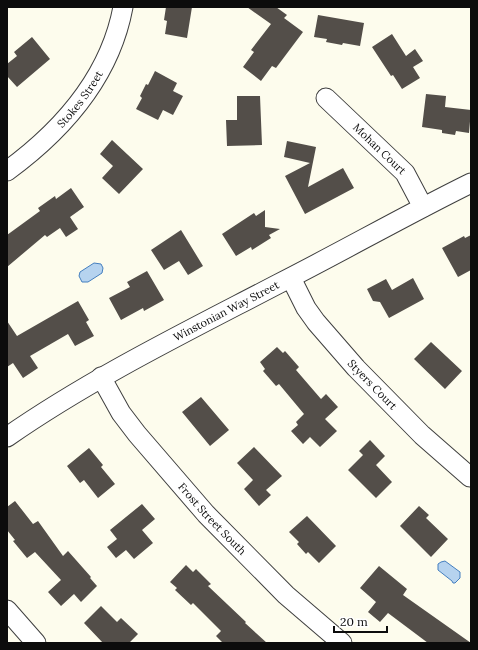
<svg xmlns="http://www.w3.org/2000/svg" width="478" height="650" viewBox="0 0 478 650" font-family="Lora,serif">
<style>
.water{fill:#b6d3ef;stroke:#457fbf}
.building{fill:#534e49}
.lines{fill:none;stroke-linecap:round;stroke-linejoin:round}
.minor-casing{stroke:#3f3f3f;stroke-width:21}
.minor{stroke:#fff;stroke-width:19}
.labels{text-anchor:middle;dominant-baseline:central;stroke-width:4;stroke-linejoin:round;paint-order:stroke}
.street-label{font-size:11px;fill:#0c0c0c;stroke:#fff}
</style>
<rect width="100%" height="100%" fill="#fdfced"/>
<path class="water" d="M94,263L101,264L103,268L102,273L88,282H82L79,276L80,272Z
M445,561L460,572V578L455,583H453L452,581L438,570V564L441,562Z"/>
<path class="building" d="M166,7H192L187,38L165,34L167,21L164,20Z
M247,7H276L287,15L284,18L303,32L276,68L272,66L261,81L243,67L254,52L251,50L271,24Z
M318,15L364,23L360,46L343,43L342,45L326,42L327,39L314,37Z
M392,34L406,56L415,49L423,61L413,67L420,78L402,89L393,75L391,76L372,47Z
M32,37L50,59L17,87L7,76V64L17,56L14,52Z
M155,71L177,83L173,91L183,96L173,115L163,110L158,120L136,109L142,98L140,96L146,84L148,85Z
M426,94L446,96L445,107L471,110L469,133L456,131L455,135L442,133V130L422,127Z
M237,96H260L262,145L227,146L226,120H237Z
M112,140L143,169L119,194L102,178L113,166L100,154Z
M287,141L316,147L308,187L343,168L354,188L305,214L285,176L310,163L284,157Z
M71,188L84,207L70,217L78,229L66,237L60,228L47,237L45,235L7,267V235L40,211L38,208L55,196L56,199Z
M265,210V227L280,229L269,235L271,238L252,250L251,247L236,256L222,234L254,213L256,216Z
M181,230L203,266L188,275L179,261L164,270L151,250Z
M471,235V270L458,277L442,248L464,236L465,238Z
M147,271L164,300L144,311L143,308L121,320L109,298L130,287L127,282Z
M413,278L424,299L389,318L380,302L373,301L367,289L386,279L392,290Z
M78,301L89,320L86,322L94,336L75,346L68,334L30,356L38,368L23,378L13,363L7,367V321L17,336Z
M431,342L462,371L445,389L414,359Z
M277,347L283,353L285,351L299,367L296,370L321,399L326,394L338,407L325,419L337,431L320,447L310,437L303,444L291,431L298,425L296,422L304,414L279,384L276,386L263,371L265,369L260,362Z
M201,397L229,430L210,446L182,412Z
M370,440L385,456L376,465L392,482L376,498L348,470L363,455L359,451Z
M254,447L282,476L266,490L271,495L259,506L244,489L253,480L237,463Z
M89,448L103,465L101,467L115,484L98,498L84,480L80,483L67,466Z
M15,501L33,524L38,521L63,556L68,551L91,577L90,578L97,586L81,602L74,594L61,606L48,592L61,580L35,552L27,558L13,541L15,540L7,530V507Z
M142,504L155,519L142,530L153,543L134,559L126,550L116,558L107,547L117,539L110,530Z
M419,506L429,515L426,518L448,539L431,557L400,526Z
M307,516L336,546L319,563L308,552L306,554L297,544L299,542L289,532Z
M186,565L193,572L196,569L211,584L208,586L246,622L245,623L267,643H223L216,636L221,631L193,603L191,605L175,590L177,588L170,582Z
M379,566L407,589L403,595L471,643H428L388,613L380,622L368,612L376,602L360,588Z
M101,606L117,622L121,618L138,634L129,643H103L84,623Z"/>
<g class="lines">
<defs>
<g id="minor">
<path id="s1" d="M326,98L405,173L423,207"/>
<path id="s2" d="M7,171C63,130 110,77 123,7"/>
<path id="s3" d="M291,278L306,308L316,322L356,368L422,435L470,477"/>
<path id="s4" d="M101,377L121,413L137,434L206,514L286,595L342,643"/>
<path id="s5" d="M7,437C92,378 186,332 278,284C343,251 406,215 471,183"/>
<path d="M7,610L36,643"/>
</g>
</defs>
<use href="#minor" class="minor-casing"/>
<use href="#minor" class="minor"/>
</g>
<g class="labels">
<g class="street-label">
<text stroke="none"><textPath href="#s2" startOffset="103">Stokes Street</textPath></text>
<text stroke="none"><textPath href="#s1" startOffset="74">Mohan Court</textPath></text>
<text stroke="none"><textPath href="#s5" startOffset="253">Winstonian Way Street</textPath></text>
<text stroke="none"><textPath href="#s3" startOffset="135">Styers Court</textPath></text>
<text stroke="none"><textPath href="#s4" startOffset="181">Frost Street South</textPath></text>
</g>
</g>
<rect width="478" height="650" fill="none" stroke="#0c0c0c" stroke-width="16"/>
<path d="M334 626v6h53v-6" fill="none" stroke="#0c0c0c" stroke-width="2"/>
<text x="340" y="626" font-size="12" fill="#0c0c0c" stroke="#ffffff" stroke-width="3" paint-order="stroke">20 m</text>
</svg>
